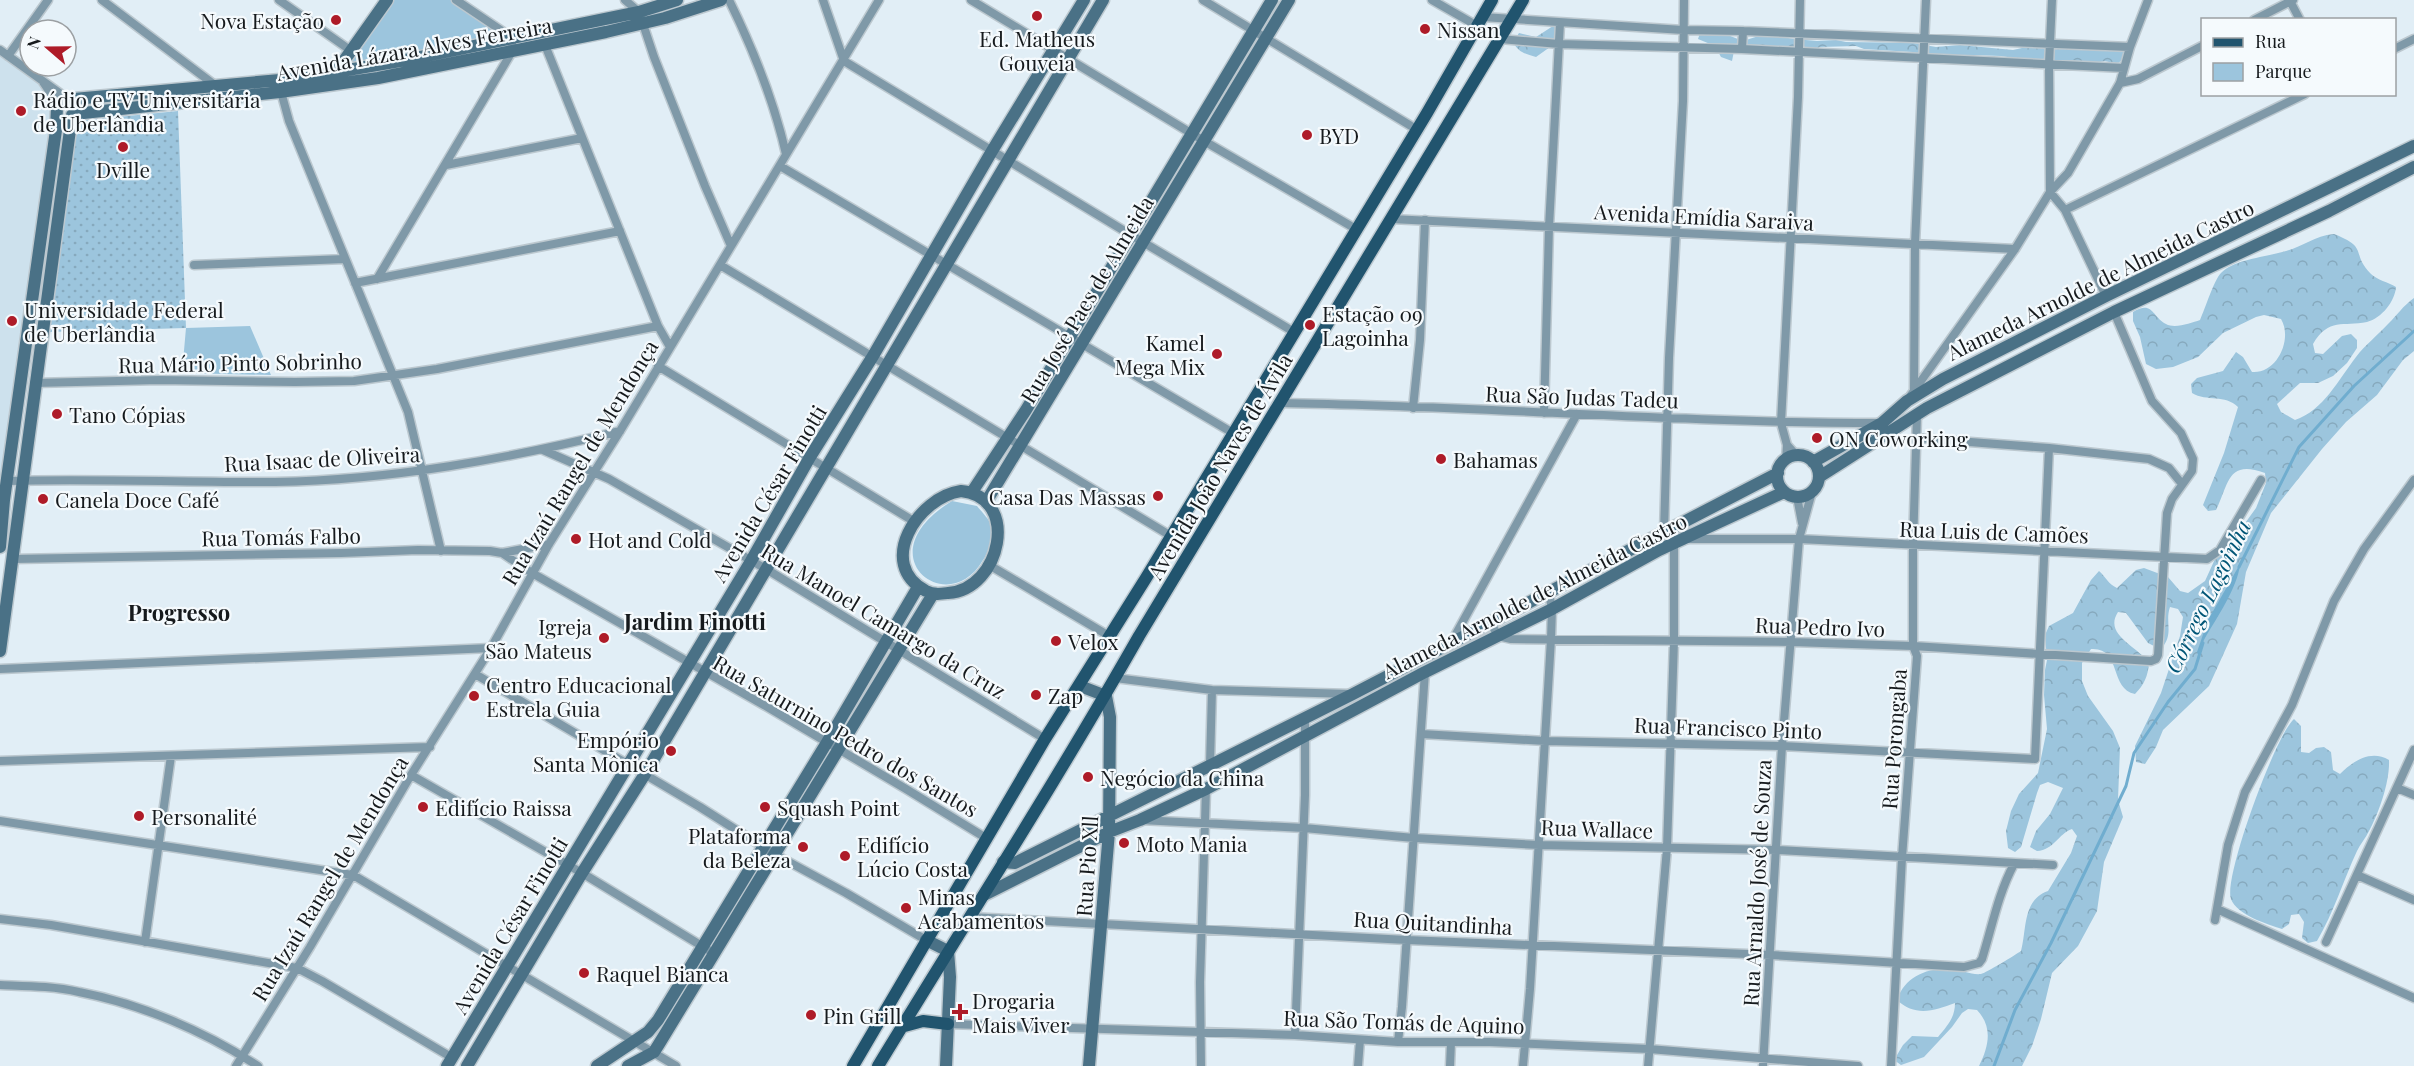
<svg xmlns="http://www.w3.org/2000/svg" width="2414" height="1066" viewBox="0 0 2414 1066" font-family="'Playfair Display',serif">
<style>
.built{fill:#cde1ed}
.grass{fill:url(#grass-dots)}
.forest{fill:url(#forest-crowns)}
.park{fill:#9cc5dd}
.water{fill:#70adcf}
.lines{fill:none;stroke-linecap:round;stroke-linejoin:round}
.stream{stroke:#70adcf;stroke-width:3}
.street-casing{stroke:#bcc8cf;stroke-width:11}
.secondary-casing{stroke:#bcc8cf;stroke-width:15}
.primary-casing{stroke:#bcc8cf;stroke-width:15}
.street{stroke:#7f99a8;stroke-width:8}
.secondary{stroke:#4a7186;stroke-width:12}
.primary{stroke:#21546e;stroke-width:12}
.poi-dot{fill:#ae1b28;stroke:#f5fafd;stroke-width:2}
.labels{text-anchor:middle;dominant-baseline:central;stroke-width:4.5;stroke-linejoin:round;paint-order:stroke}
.poi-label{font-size:21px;fill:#161a1d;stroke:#f5fafd;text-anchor:start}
.street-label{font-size:21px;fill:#161a1d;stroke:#f5fafd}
.water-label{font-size:22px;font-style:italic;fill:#005576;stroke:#f5fafd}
.neighbourhood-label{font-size:22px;font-weight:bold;fill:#161a1d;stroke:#f5fafd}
</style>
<defs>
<pattern id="grass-dots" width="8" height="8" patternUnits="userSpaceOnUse" patternTransform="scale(1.5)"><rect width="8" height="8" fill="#9cc5dd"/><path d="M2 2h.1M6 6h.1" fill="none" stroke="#86a9bd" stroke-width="1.8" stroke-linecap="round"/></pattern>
<pattern id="forest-crowns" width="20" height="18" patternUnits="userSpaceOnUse" patternTransform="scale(1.5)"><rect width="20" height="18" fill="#9cc5dd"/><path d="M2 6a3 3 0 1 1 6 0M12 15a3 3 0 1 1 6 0" fill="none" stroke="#86a9bd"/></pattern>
</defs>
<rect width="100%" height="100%" fill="#e1eef6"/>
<path class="built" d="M0,54L44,85L52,108L0,494Z"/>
<path class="grass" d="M178,111L186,328L50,332L77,121Z"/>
<path class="forest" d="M1553,26L1556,27L1558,37L1550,47L1536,57C1525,54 1518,52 1513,42L1519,33L1536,37Z
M1720,32L1743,41L1765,34L1794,39L1817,41L1836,40L1846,42L1913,43L1936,47L1960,45L2013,50L2031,46L2123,49L2128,52L2127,56L2117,64L2105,61L2083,65L2054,60L2038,62L2001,56L1976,55L1940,58L1912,52L1864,49L1856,46L1820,47L1814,50L1807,47C1797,50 1792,46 1782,47C1770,47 1760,47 1747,44L1741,49L1735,46L1732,61L1721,57L1715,46L1698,39L1700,33Z
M2334,234C2370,248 2350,253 2371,274C2377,280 2388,282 2396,287C2395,301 2382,318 2367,322C2343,327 2329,317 2313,344L2315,353L2323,354L2342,336L2351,334L2357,340V348L2347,363L2333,376L2318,383H2300L2277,404L2281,412L2295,420C2323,411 2339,379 2356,357C2365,345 2378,335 2388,324C2397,315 2403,306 2414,298V351L2403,360L2377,395L2346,422L2322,449L2271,513L2246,572L2237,624L2214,675L2209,686L2163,730L2156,747L2145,764L2136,762L2135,746L2161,693L2180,636L2183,617L2178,609L2170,607C2165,621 2173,632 2164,645L2156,647L2148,643L2126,613L2118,612C2103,635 2138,646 2149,663C2148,676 2144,685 2135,694C2109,689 2122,647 2091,649L2082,663V681L2088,696L2113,731L2120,748L2118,800L2123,817L2104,862L2097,911L2078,946L2052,973L2041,1019L2032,1046L2022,1066H1979C1989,1046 1993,1027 1977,1010L1968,1009L1962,1013L1952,1027L1924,1057L1901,1065L1894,1060L1903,1045L1912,1036L1938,1037C1947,1026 1955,1018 1955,1003C1934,1011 1915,1017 1897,1000C1905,976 1928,967 1953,969C1962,970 1971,975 1981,974C1986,973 2015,955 2021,951C2027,930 2022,900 2048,891L2071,853L2077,836L2072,829C2058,834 2054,850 2037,851L2030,847L2036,831L2050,814L2063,788L2048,782L2040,785L2037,793L2021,847L2015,852L2008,848L2006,831L2011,811L2019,794L2038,773L2047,729L2044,695L2045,670L2047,660L2045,635L2049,626L2073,613L2091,580L2099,571C2106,577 2108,584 2117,588L2136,570L2144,568L2168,577L2180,591L2188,593L2205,581L2215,559L2222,555L2256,508L2266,483L2265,473C2227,459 2229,484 2216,510L2208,511L2203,505L2224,453L2238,407C2225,394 2207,402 2192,393L2191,384L2197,378L2223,371L2236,352L2243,357L2252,372C2277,374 2293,339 2281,319L2264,315L2256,317L2223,333L2198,357L2173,367L2156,369L2146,364L2140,337L2133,321V312C2153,300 2152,317 2166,324C2175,329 2191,323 2200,320C2205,309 2214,280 2221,273C2235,259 2267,257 2286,251C2304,246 2314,236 2334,234Z
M2294,719L2301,726V752L2309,753L2316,748L2324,747L2331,752L2333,770L2340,774C2353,761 2371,749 2389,760C2390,781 2379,813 2369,831C2366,838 2360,844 2357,851C2343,881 2334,912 2317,941L2308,943L2302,938L2304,922L2299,914L2291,915L2289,924L2282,929C2267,924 2237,915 2231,899C2223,878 2276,734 2294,719Z"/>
<path class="park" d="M386,0H456L511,36L335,70Z
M250,326L271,375L182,373L186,328Z
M952,501L977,506C981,511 989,519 991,525C993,535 989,552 983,560C948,621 863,555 952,501Z"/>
<path class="water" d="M2240,564C2238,587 2216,619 2205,638C2202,643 2201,651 2199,657L2197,652L2208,620Z"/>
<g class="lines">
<path class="stream" d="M2239,567L2299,447L2354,386L2414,331
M1994,1066L2015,1010L2051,943L2126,786L2134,753L2168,702L2195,669L2203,643"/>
<defs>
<path id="street" d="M102,0L216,86
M279,0L350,50
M625,0L639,12L654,57L705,186L731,246
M729,0C753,49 774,101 786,154
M823,0L844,61L1131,235L1294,332
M971,0L1204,141L1356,229
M1203,0L1416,129
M1432,0L1500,39L1559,44L1742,49L2124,68
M2052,0L2049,64L2050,192L2065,210L2106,296
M2290,1L2300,20
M1482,17L1683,30L1743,31L2130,47
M2254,20L2293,0
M545,45L658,326L670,347
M1742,49L1743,31
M2394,49L2414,39
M0,50L65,97
M8,56L48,0
M43,82L58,104
M2120,83L2138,79L2202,46
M280,88L289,121L408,412L441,551
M446,165L582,138
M780,166L1233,433
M2065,210L2305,94
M1391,219L2015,249
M194,265L345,259
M720,265L1171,536
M377,279L513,50L511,37L456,0
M355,283L620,231
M658,366L915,522
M34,383L160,380L295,382L354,381L437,369L658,326
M1914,391L1915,244L1926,0
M1911,395L2015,249L2050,192L2068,173L2120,83L2130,47L2148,0
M1281,403C1481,406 1681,423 1880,423
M1413,408L1420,340L1425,220
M1544,413L1549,227L1560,23
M1917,438L2049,448L2149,459L2169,468L2182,484
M1787,445L1797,456
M543,450L609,479L766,569L1045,739
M1786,460L1787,445L1781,423L1798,97L1800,0
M8,481C97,478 186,483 275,482C392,480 507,459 620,431
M1797,497L1802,523
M1664,533L1669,358L1683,101L1684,0
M1687,539H1799L2207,559L2220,550L2261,480
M502,553L532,573L769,708L906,789L986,838
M13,559L341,553L418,550L490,551L502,553L549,544
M989,565L1109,636
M1491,623L1498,636L1511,639L1792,642L1913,646L2151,661L2156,659L2158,655L2167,513L2172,499L2192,471L2193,459L2181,433L2152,401L2114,312
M1451,643L1577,414
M0,669L491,648
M475,674L700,807L776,855L846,893L926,940
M1115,678L1212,690L1351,694
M1421,734L1545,741L1782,746L2035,759L2049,448
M0,761L430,747
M1210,764L1212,690
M411,775L582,873L715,954
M2397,788L2414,795
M1140,820L1304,828L1414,838L1539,845L1777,850L2053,865
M0,821L353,875L676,1066
M2357,875L2414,900
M2217,909L2414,998
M969,917L1407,940L1771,955L1964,967L1979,963L1982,959C1992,927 1998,894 2014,864
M0,919L51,925L297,968L322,981L451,1057
M2215,920L2228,845L2245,792L2292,705L2334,601L2364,549L2414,480
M145,942L171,756
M2326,942L2414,750
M0,985C26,986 53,986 79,992C141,1004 204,1031 258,1066
M948,1024L1295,1035L1398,1042H1490L1649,1049L1858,1066
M1295,1035L1305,795V717
M1398,1042L1402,1007L1425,672
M236,1066L310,947L411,775L491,648L549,544L620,431L879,0
M1201,1066L1200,982L1206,789
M1358,1066L1360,1040
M1450,1066L1451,1042
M1523,1066L1530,989L1551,639L1552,609L1549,593
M1648,1066L1667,848L1674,641V542
M1763,1066L1782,746L1799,539L1812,492
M1891,1066L1902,858L1917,656L1913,646V546L1917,415"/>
<path id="secondary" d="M336,75V72L387,0
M74,99L280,80L336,72L406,60L639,12L677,0
M74,114L280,92L378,78L606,32L665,18L721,0
M1777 476a21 21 0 1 1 42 0a21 21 0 1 1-42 0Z
M1813,462L1882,423L1907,401L1943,379L2106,296L2414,146
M1819,477L1927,408L2114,312L2329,211L2414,167
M961,491C1021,497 1001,590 948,593C940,594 934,595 926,591C875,564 918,497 961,491Z
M972,492L1026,410L1272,0
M986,502L1289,0
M0,547L4,500L56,130L57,107
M0,651L72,115
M1080,686L1106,696L1110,717L1109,832L1089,1066
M1003,862L1015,863L1353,694L1778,473
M984,895L1109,832L1140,820L1206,789L1425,672L1552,609L1659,550L1784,492
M926,940L948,951L950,977L946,1066
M447,1066L751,561L810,457L873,356L992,151L1084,0
M467,1066L582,873L645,774L1103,0
M597,1066L648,1032L658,1020L826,744L918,587
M628,1066L654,1052L659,1044L933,594"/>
<path id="primary" d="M901,1027L923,1021L948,1024
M853,1066L1045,739L1146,578L1427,113L1492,0
M878,1066C965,923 1056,782 1139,636L1523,0"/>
</defs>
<use href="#street" class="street-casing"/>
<use href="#secondary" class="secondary-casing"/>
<use href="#primary" class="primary-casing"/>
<use href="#street" class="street"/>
<use href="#secondary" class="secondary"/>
<use href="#primary" class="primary"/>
</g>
<g class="poi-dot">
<circle cx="1037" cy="16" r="6"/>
<circle cx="336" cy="20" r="6"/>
<circle cx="1425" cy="29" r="6"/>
<circle cx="21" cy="111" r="6"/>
<circle cx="1307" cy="135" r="6"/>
<circle cx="123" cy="147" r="6"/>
<circle cx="12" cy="321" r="6"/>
<circle cx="1310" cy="325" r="6"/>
<circle cx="1217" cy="354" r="6"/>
<circle cx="57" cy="414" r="6"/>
<circle cx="1817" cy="438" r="6"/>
<circle cx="1441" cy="459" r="6"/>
<circle cx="1158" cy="496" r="6"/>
<circle cx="43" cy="499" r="6"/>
<circle cx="576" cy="539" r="6"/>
<circle cx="604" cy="638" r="6"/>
<circle cx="1056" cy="641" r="6"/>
<circle cx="1036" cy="695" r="6"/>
<circle cx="474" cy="696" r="6"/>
<circle cx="671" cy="751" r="6"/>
<circle cx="1088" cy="777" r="6"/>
<circle cx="423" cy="807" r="6"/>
<circle cx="765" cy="807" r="6"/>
<circle cx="139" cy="816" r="6"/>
<circle cx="1124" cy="843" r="6"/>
<circle cx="803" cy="847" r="6"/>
<circle cx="845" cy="856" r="6"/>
<circle cx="906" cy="908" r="6"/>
<circle cx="584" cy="973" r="6"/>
<path d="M957 1003h6v6h6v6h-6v6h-6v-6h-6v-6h6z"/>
<circle cx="811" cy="1015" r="6"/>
</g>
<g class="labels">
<g class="poi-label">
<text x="324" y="20" text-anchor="end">Nova Estação</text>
<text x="1437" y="29">Nissan</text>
<text x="1037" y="38" text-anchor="middle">Ed. Matheus<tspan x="1037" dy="24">Gouveia</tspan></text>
<text x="33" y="99">Rádio e TV Universitária<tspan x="33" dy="24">de Uberlândia</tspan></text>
<text x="1319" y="135">BYD</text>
<text x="123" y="169" text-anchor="middle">Dville</text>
<text x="24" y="309">Universidade Federal<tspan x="24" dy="24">de Uberlândia</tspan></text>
<text x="1322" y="313">Estação 09<tspan x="1322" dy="24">Lagoinha</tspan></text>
<text x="1205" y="342" text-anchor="end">Kamel<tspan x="1205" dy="24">Mega Mix</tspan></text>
<text x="69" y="414">Tano Cópias</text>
<text x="1829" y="438">ON Coworking</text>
<text x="1453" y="459">Bahamas</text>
<text x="1146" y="496" text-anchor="end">Casa Das Massas</text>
<text x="55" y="499">Canela Doce Café</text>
<text x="588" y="539">Hot and Cold</text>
<text x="592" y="626" text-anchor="end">Igreja<tspan x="592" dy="24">São Mateus</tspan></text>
<text x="1068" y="641">Velox</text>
<text x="486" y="684">Centro Educacional<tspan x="486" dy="24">Estrela Guia</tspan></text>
<text x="1048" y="695">Zap</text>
<text x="659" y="739" text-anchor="end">Empório<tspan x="659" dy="24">Santa Mônica</tspan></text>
<text x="1100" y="777">Negócio da China</text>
<text x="435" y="807">Edifício Raissa</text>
<text x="777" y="807">Squash Point</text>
<text x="151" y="816">Personalité</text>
<text x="791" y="835" text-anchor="end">Plataforma<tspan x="791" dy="24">da Beleza</tspan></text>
<text x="1136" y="843">Moto Mania</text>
<text x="857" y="844">Edifício<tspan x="857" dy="24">Lúcio Costa</tspan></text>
<text x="918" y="896">Minas<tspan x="918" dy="24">Acabamentos</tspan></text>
<text x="596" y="973">Raquel Bianca</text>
<text x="972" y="1000">Drogaria<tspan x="972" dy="24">Mais Viver</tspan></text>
<text x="823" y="1015">Pin Grill</text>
</g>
<g class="street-label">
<text transform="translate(414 48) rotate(-10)">Avenida Lázara Alves Ferreira</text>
<text transform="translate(1704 216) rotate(3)">Avenida Emídia Saraiva</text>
<text transform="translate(2100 279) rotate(-26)">Alameda Arnolde de Almeida Castro</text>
<text transform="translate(1086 299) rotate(-59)">Rua José Paes de Almeida</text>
<text transform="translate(240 362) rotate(-1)">Rua Mário Pinto Sobrinho</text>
<text transform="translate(1582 396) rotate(2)">Rua São Judas Tadeu</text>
<text transform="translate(322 458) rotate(-3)">Rua Isaac de Oliveira</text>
<text transform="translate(579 462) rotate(-59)">Rua Izaú Rangel de Mendonça</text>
<text transform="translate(1219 466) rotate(-59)">Avenida João Naves de Ávila</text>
<text transform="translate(768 493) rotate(-59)">Avenida César Finotti</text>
<text transform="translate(1994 531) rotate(2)">Rua Luis de Camões</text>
<text transform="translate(281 536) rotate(-1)">Rua Tomás Falbo</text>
<text transform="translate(1534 595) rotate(-27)">Alameda Arnolde de Almeida Castro</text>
<text transform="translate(884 620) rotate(31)">Rua Manoel Camargo da Cruz</text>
<text transform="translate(1820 626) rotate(2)">Rua Pedro Ivo</text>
<text transform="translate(1728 727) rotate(2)">Rua Francisco Pinto</text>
<text transform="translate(846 735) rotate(30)">Rua Saturnino Pedro dos Santos</text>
<text transform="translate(1893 739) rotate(-86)">Rua Porongaba</text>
<text transform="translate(1597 828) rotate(2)">Rua Wallace</text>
<text transform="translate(1086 866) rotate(-86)">Rua Pio Xll</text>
<text transform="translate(329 878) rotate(-59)">Rua Izaú Rangel de Mendonça</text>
<text transform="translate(1756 883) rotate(-87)">Rua Arnaldo José de Souza</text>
<text transform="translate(1433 922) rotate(3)">Rua Quitandinha</text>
<text transform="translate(509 925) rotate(-59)">Avenida César Finotti</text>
<text transform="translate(1404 1021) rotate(2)">Rua São Tomás de Aquino</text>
</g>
<g class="water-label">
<text transform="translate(2207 596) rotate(-64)">Córrego Lagoinha</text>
</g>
<g class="neighbourhood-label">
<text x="179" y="612">Progresso</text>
<text x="695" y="621">Jardim Finotti</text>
</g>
</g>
<rect x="2201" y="18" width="195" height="78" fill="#f5fafd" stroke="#9ca0a3" stroke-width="1.5"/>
<rect x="2213" y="38" width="30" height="9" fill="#21546e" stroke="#9ca0a3" stroke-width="1.5"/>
<text x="2255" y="48" font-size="18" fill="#161a1d">Rua</text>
<rect x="2213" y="63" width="30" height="18" fill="#9cc5dd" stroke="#9ca0a3" stroke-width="1.5"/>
<text x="2255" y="78" font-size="18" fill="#161a1d">Parque</text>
<g transform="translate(48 48) rotate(290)"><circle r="28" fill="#f5fafd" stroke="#9ca0a3" stroke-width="1.5"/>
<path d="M0-4.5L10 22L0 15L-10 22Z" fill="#ae1b28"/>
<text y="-9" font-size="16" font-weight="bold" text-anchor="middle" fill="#161a1d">N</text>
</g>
</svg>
